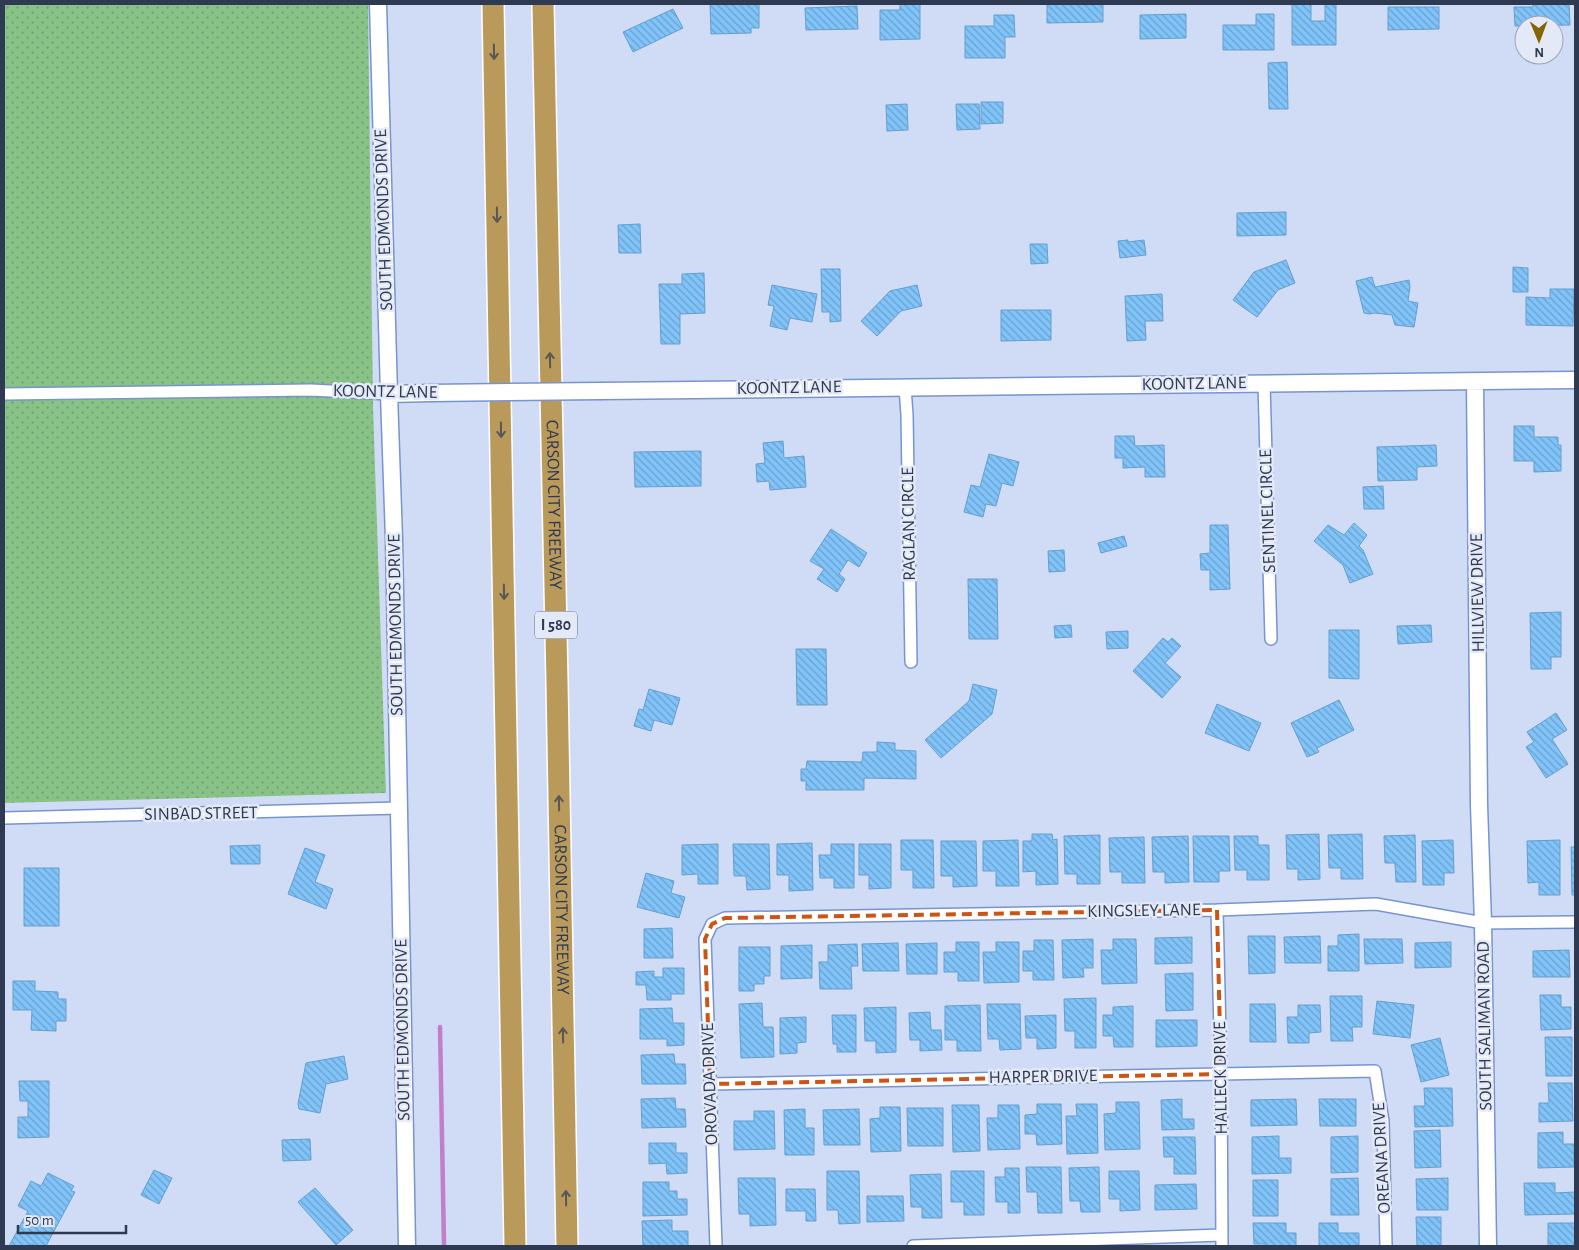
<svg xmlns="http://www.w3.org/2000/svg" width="1579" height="1250" viewBox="0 0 1579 1250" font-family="'Alegreya Sans',sans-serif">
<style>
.grass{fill:url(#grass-dots)}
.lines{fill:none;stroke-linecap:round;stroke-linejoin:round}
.stream{stroke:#c27fc8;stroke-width:4.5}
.building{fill:url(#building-back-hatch);stroke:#659ecb}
.street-casing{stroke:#7894cd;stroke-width:14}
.secondary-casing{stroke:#7894cd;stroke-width:19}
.highway-casing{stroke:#fff;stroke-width:24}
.street{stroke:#fff;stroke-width:11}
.secondary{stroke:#fff;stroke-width:16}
.highway{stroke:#ba9a5b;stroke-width:21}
.secondary-bridge-casing{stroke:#7894cd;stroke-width:19;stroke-linecap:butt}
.secondary-bridge{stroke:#fff;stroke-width:16}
.oneway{stroke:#585755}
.marked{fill:none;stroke:#cc5416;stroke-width:4;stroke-dasharray:10 6;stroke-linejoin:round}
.labels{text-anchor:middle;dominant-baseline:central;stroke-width:5;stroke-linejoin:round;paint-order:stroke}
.shield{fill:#e3e9f6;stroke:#646e83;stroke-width:1}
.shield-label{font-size:16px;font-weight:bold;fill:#2e3a52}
.street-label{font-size:18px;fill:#2e3a52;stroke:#e3e9f6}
</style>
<defs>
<pattern id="grass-dots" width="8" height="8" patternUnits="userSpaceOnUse" patternTransform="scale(1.25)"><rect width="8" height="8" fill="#88c287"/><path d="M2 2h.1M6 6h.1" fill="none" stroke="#709f71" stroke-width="1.8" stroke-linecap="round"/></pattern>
<pattern id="building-back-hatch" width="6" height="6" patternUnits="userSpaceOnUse" patternTransform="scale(1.25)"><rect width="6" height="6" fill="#81c4fa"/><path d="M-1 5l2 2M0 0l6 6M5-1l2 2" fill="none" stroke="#6aa0cd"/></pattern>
</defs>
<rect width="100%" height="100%" fill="#d0dcf5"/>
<path class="grass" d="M40,4H368L373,407L386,793L4,803V5Z"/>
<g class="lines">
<path class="stream" d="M440,1027L444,1246"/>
</g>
<path class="building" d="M710,4H759V28H751V33L711,34Z
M900,4H920V39L880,40V10H900Z
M1047,4H1103V22L1047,23Z
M1292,4H1311V21H1325V4H1336V45H1292Z
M1533,4H1569L1570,25L1515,26L1514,7H1533Z
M857,6L858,29L806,30L805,8Z
M1388,7H1439V29L1388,30Z
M673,9L683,28L633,52L623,32Z
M1186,14V38L1140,39V15Z
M1256,14H1274V50H1223V25H1256Z
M994,15H1014L1015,37H1005V58H965V26H994Z
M1287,62L1288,109H1269L1268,63Z
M981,102H1003V123L981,124Z
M907,104L908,130L887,131L886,105Z
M956,104H979L980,129L957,130Z
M1286,212V235L1237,236V213Z
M640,224L641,253H619L618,225Z
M1128,240V242L1144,240L1146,255L1120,258L1118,241Z
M1030,244H1047L1048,263L1031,264Z
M1286,260L1295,283L1278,290L1257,317L1233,300L1254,272Z
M1513,267L1528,268V292H1513Z
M821,269H840L841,321L830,322V312H822Z
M704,273L705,313L680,314V344H661L659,284H682V274Z
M1372,277L1375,287L1409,280L1410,287L1408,301L1418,303L1414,327L1395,325L1392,315L1375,313L1369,314L1364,313L1356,281Z
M772,285L817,294L812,322L790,318L787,330L770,326L774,306L768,305Z
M917,285L922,306L901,311L877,336L861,321L890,291Z
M1550,289H1574L1573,326L1526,325V297L1550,298Z
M1162,294L1163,321H1145L1146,340L1127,341L1125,296Z
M1001,310H1051V340L1001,341Z
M1514,426H1534V437H1558V445H1561V471L1534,472V461H1514Z
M1115,436H1134L1135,446L1164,445L1165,477H1145V467L1123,468V458H1115Z
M783,441L784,458L804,456L806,487L770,490L769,481L757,482L756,464L765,463L763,443Z
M1436,445L1437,466L1417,467V480L1378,481L1377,447Z
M701,451V486L635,487L634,452Z
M989,454L1019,462L1013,486L1002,483L996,506L986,504L983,517L964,512L971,485L980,487Z
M1383,486L1384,509H1364L1363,487Z
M1354,523L1367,535L1359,546L1363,550L1373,574L1350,583L1343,565L1314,541L1328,525L1344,535Z
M1210,525H1228L1230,589L1210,590V570H1201L1200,554L1210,553Z
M831,529L867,553L859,567L848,560L839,574L845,579L837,592L817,579L824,569L810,561Z
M1124,536L1127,546L1101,553L1098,543Z
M1064,550L1065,571L1049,572L1048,551Z
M968,579H997L998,639H969Z
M1561,612V657H1551V669H1531L1530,613Z
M1071,625L1072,637L1055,638L1054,626Z
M1431,625L1432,642L1398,644L1397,626Z
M1329,630H1359V679L1329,678Z
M1128,631V648L1107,649L1106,632Z
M1163,638L1168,642L1172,638L1181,646L1165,663L1181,677L1162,698L1133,671Z
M796,649H826L827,705H797Z
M973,684L997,690L992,714L941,758L925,740L969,701Z
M649,689L680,698L672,725L654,720L651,731L634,726L639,709L643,710Z
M1339,700L1354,730L1317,748L1319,752L1307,757L1291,723Z
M1217,704L1261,723L1249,751L1205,733Z
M1556,713L1567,730L1552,739L1568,764L1546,778L1526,747L1534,742L1527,732Z
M877,742L895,743V750L916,751V779L864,778V790H806V781H801V769H806L807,761L862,762L863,752H877Z
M1032,834H1052L1053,840L1057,839L1058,884L1036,885V871L1023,872V841H1032Z
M1319,834L1320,879L1298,880V869H1287L1286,835Z
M1362,834L1363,879H1341V868H1329L1328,835Z
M1100,835V884H1077V874H1065L1064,836Z
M1415,835L1416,882H1396L1395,863H1385L1384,836Z
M1188,836L1189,882L1165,883V872H1153L1152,837Z
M1193,836H1229L1230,871H1219V882H1194Z
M1234,836H1258V845H1269V880H1247V870H1235Z
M1144,837L1145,883H1122V872H1110L1109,838Z
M901,840H933L934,888H913V870H901Z
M1018,840L1019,886H996V871H983V841Z
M1453,840L1454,873H1444V885H1423L1422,841Z
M1560,840V895H1539V882L1528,883L1527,841Z
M941,841H976L977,886L953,887V876H941Z
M812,843L813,890L789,891V875H777V844Z
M718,844V884H698V874L682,875V845Z
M733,844H769L770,889L747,890L746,876H734Z
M831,844H854V888H834V878H820L819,855H831Z
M859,844H891V888L869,889V875H859Z
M260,845V864H231L230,846Z
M1571,847H1575V895H1572Z
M305,848L325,855L315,882L333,889L326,909L288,894Z
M24,868H59V926H24Z
M646,873L674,881L671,893L685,897L679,918L637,907Z
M672,928L673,958H644V929Z
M1359,934V971H1328V946H1338V935Z
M1248,936H1275V973L1249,974Z
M1320,936L1321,963H1285L1284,937Z
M1192,937V963L1155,964V938Z
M1093,939V968H1083L1084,977L1063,978L1062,940Z
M1113,939H1136L1137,983L1102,984L1101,950H1113Z
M1364,939H1402L1403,963L1365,964Z
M1034,940H1053L1054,980H1033V971H1023V951H1034Z
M956,942H979V981H958V972H944V952H956Z
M996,942H1019V982L984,983L983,952H996Z
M1451,942V967L1415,968V943Z
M898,943L899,971H863L862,944Z
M937,943V974H907L906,944Z
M857,944L858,966H851L852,989H820L819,962H828V945Z
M812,945V978L781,979V946Z
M739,947H770V976H764V984H754V991H739Z
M1569,950L1570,977H1533V951Z
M663,968H684V994H671V1000H647L646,985H636V972L654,971V977H663Z
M1193,973V1010L1166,1011L1165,974Z
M13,981H35V991L58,992V999H66V1021H56V1031L31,1030L32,1010H13Z
M1540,995H1561V1007H1571V1029L1541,1030Z
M1330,996H1362V1027H1352L1353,1041H1331Z
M1096,998V1048H1075V1031H1065L1064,999Z
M1377,1001L1414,1005L1410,1038L1373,1034Z
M762,1003L763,1027H773L774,1057L741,1058L739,1004Z
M987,1004H1020L1021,1049L1000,1050L999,1039H988Z
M1250,1004H1275L1276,1042H1250Z
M980,1005L981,1051H957V1040H945V1006Z
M1298,1005H1320L1321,1032L1309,1033V1043H1288L1287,1017H1298Z
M1133,1006V1047H1114L1113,1036H1103V1015H1113V1007Z
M896,1007V1052L876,1053V1041H865L864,1008Z
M672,1008L673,1023H684V1045L667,1046V1039H640V1009Z
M930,1012L931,1030H941L942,1050L920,1051V1040H910L909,1013Z
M832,1015H856V1052H837V1044H833Z
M1056,1015V1048L1037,1049V1038H1026L1025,1016Z
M806,1017V1042L797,1043V1053L780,1054V1018Z
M1156,1020H1197V1046L1156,1047Z
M1545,1037H1572V1076H1546Z
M1440,1038L1449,1075L1421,1082L1411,1045Z
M674,1054L675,1064H685L686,1084H642L641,1055Z
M344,1056L348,1079L326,1084L320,1113L299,1109L298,1104L306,1063Z
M19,1081H49V1137L18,1138V1117H28V1101H20Z
M1548,1083H1572L1573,1121L1539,1122V1103H1549Z
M1424,1088H1452L1453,1126L1415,1127L1414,1106H1425Z
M675,1098L676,1109H685L686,1127L642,1128L641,1099Z
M1182,1099V1119H1194V1129L1162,1130L1161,1100Z
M1296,1099L1297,1125L1251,1126V1100Z
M1319,1099H1356V1126H1320Z
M1116,1102H1139L1140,1149L1105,1150L1104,1114L1116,1113Z
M1037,1104H1061L1062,1144L1037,1145L1036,1134H1025V1115L1037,1114Z
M1076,1104H1097L1098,1153L1067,1154L1066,1116H1077Z
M952,1105H979L980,1151L953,1152Z
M998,1105H1019L1020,1149L988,1150L987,1118H998Z
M880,1107H900L901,1151L871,1152L870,1119L880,1118Z
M907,1108H943V1146H908Z
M805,1109V1128H814V1155H785L784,1110Z
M859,1109L860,1145H824L823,1110Z
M754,1111H774L775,1149L734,1150V1121H754Z
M1440,1130L1441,1167L1415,1168L1414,1131Z
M1563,1132V1144H1574V1167L1538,1168V1133Z
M1279,1136V1158H1291V1173L1252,1174V1137Z
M1358,1136V1172L1331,1173V1137Z
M1163,1137H1195L1196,1174H1174V1157H1164Z
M310,1139L311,1160L283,1161L282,1140Z
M649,1143H676V1153H687V1173L667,1174L666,1163L649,1164Z
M1026,1167H1061L1062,1213H1038L1037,1192H1027Z
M1099,1167L1100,1212H1081L1080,1201H1070L1069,1168Z
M1005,1168H1019L1020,1213H1008V1202H996L995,1177H1005Z
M154,1170L172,1178L159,1204L141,1195Z
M827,1171H859L860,1223L839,1224L838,1210H827Z
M951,1171H984V1215H964V1202H951Z
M1109,1171H1139L1140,1210L1120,1211V1199H1109Z
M48,1173L74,1186L71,1191L75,1192L46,1246H36L31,1244L30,1246H9L28,1211L18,1206L31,1181L41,1186Z
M941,1174L942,1218H922V1207H911L910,1175Z
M738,1178H775L776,1225L750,1226V1214H739Z
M1358,1178L1359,1215H1331V1179Z
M1448,1178V1210H1417L1416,1179Z
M1253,1180H1278V1216H1253Z
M643,1182H669V1191H677V1199H687V1215L643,1216Z
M1524,1183H1555V1193L1575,1192V1214L1525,1215Z
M1196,1184L1197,1209L1155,1210V1185Z
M315,1188L353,1230L336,1245L298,1202Z
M786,1189H815L816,1221H806V1211H786Z
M867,1196H903L904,1221L867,1222Z
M1416,1217H1441V1246H1417Z
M672,1220V1231H688V1246H643L642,1221Z
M1253,1223H1286V1233H1296V1246H1265V1244H1254Z
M1319,1223H1338V1233H1359V1246H1319Z
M1548,1223H1575V1246H1548Z"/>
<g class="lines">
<defs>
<path id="street" d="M1264,383L1271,639
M905,387L907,415L911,662
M4,394L311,390L389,394
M4,818L399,808
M1217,910L1221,1074L1222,1246
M710,1084L1375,1071L1383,1121L1386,1246
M716,1246L705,939L712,924L725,918L1217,910L1376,904L1483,923L1575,922
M913,1246L1221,1235"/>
<path id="secondary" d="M378,4L389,394L394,539L407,1246
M1475,382L1479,805L1483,923L1488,1246
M601,391L1575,380
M389,394L431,393"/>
<g id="highway">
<path d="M493,4L515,1246"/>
<path id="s1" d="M543,4L557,682L567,1246"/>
</g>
</defs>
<use href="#street" class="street-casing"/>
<use href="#secondary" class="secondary-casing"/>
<use href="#highway" class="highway-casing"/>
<use href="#street" class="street"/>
<use href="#secondary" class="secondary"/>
<use href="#highway" class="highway"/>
<defs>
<path id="secondary-bridge" d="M431,393L601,391"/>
</defs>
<use href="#secondary-bridge" class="secondary-bridge-casing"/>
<use href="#secondary-bridge" class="secondary-bridge"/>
</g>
<defs><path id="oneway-shaft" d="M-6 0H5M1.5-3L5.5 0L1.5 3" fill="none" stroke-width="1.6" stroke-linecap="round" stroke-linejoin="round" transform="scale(1.25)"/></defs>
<g class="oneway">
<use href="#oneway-shaft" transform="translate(494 52) rotate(89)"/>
<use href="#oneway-shaft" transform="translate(497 215) rotate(89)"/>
<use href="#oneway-shaft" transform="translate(550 360) rotate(-91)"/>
<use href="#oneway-shaft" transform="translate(501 430) rotate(89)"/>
<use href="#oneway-shaft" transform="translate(504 592) rotate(89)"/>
<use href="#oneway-shaft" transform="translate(559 803) rotate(-91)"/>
<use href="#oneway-shaft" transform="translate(563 1035) rotate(-91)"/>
<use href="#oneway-shaft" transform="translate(566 1198) rotate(-91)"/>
</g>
<path class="marked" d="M1217,910L1221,1074L710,1084L705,939L712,924L725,918Z"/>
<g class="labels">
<rect class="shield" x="535" y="611.5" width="42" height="27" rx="4"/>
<g class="shield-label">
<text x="556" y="625">I 580</text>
</g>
<g class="street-label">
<text transform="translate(384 220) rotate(-92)">SOUTH EDMONDS DRIVE</text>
<text transform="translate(1194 384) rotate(-1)">KOONTZ LANE</text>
<text transform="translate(789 388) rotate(-1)">KOONTZ LANE</text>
<text transform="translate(385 392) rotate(1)">KOONTZ LANE</text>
<text stroke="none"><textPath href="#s1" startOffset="501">CARSON CITY FREEWAY</textPath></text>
<text transform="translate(1268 511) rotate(-92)">SENTINEL CIRCLE</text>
<text transform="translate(909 524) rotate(-91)">RAGLAN CIRCLE</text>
<text transform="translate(1478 593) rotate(-91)">HILLVIEW DRIVE</text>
<text transform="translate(396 625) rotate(-91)">SOUTH EDMONDS DRIVE</text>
<text transform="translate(201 814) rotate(-1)">SINBAD STREET</text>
<text stroke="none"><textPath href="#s1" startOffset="906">CARSON CITY FREEWAY</textPath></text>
<text transform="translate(1144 911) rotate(-1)">KINGSLEY LANE</text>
<text transform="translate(1485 1026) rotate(-91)">SOUTH SALIMAN ROAD</text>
<text transform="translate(403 1030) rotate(-91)">SOUTH EDMONDS DRIVE</text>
<text transform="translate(1043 1077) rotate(-1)">HARPER DRIVE</text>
<text transform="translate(1221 1078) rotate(-91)">HALLECK DRIVE</text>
<text transform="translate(710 1084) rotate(-92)">OROVADA DRIVE</text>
<text transform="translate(1382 1158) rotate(-93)">OREANA DRIVE</text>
</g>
</g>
<rect width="1579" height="1250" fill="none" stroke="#2e3a52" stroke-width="10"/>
<g transform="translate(1539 40) rotate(179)"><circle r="24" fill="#e3e9f6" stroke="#9ba3b4"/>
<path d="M0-4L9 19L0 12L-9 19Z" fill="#876400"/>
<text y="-8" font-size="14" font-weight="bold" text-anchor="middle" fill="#2e3a52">N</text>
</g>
<path d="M18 1225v8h108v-8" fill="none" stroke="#2e3a52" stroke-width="2.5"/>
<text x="25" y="1225" font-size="15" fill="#2e3a52" stroke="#e3e9f6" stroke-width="4" paint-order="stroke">50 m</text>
</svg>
